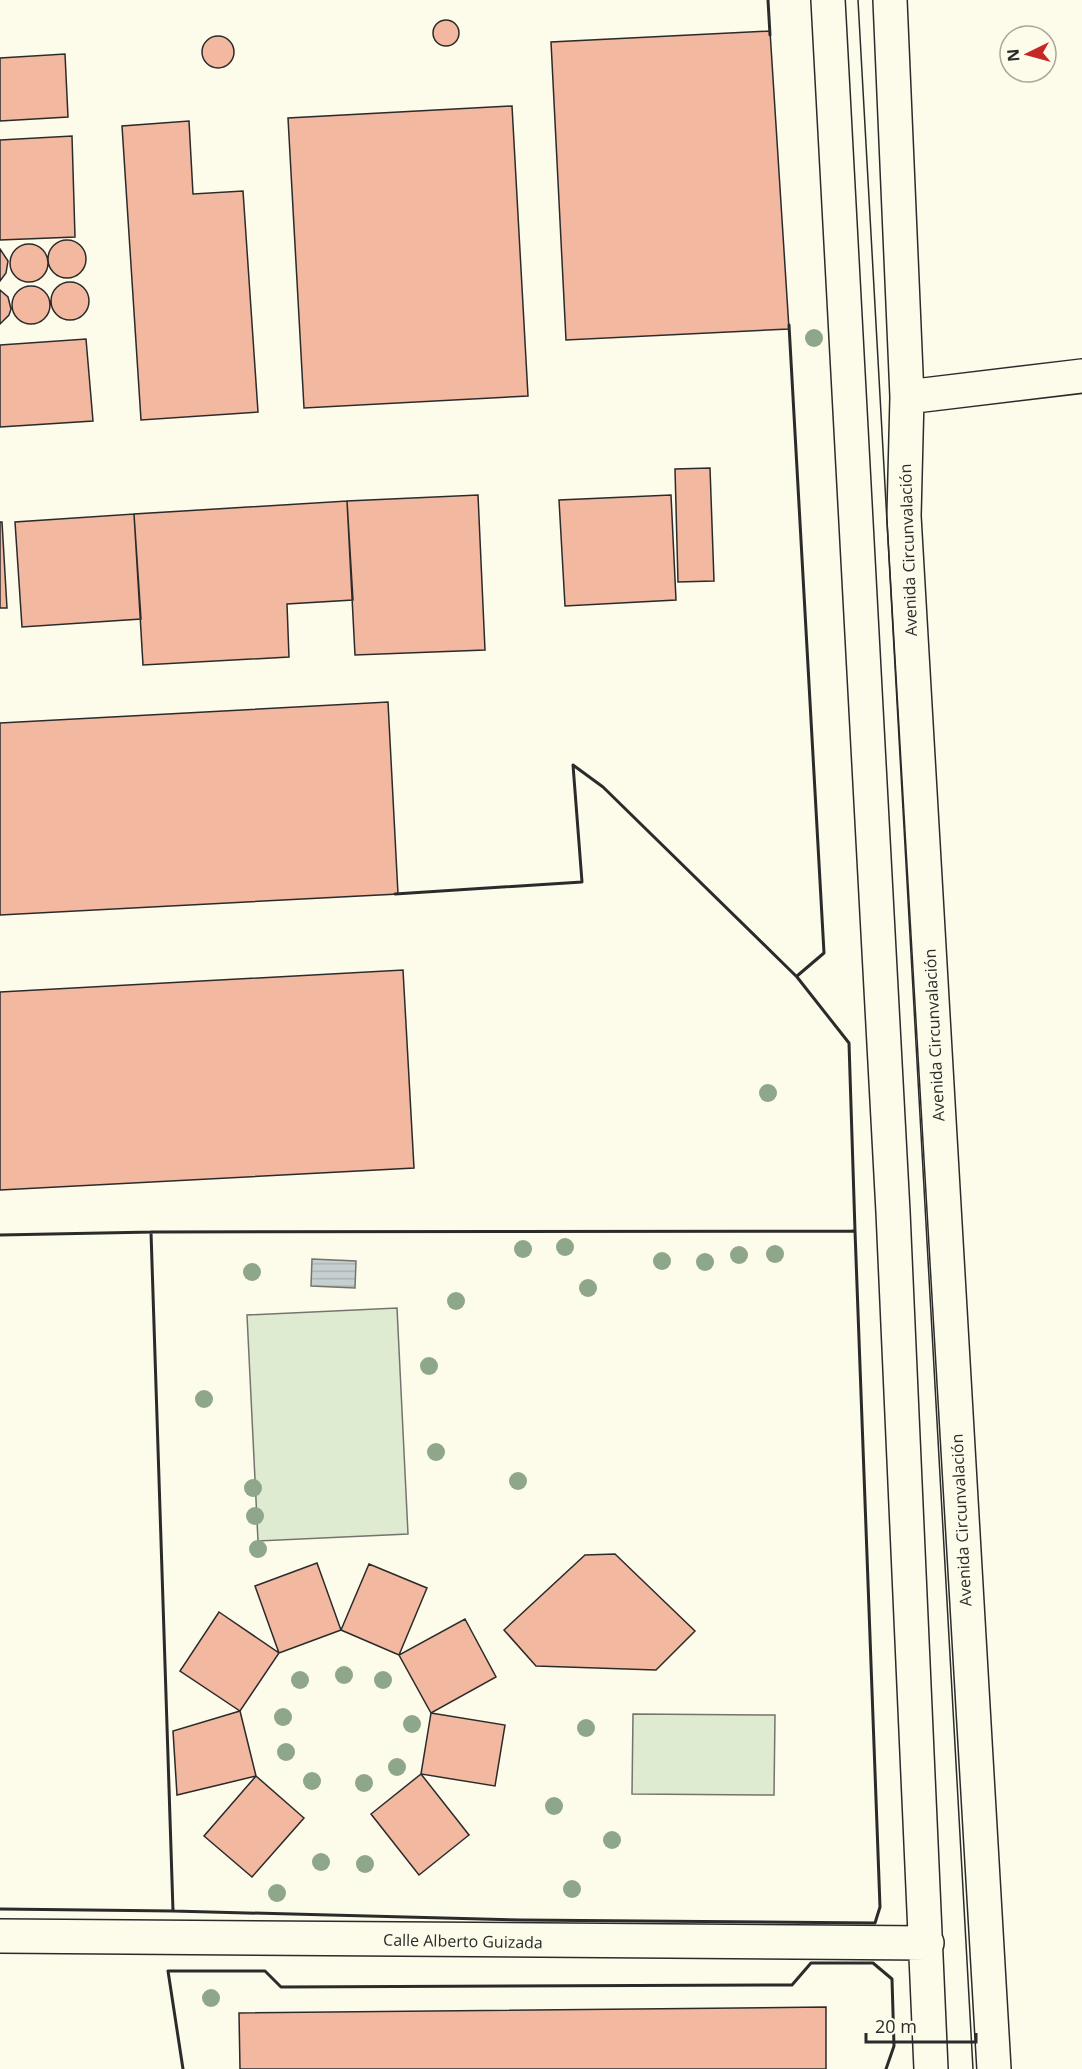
<svg xmlns="http://www.w3.org/2000/svg" width="1082" height="2069" viewBox="0 0 1082 2069" font-family="'Open Sans',sans-serif">
<style>
.pitch{fill:#deebd1;stroke:#74746e;stroke-width:1.5}
.water{fill:url(#water-rules);stroke:#74746e;stroke-width:1.5}
.building{fill:#f2b8a0;stroke:#2b2b2b;stroke-width:1.5}
.lines{fill:none;stroke-linecap:round;stroke-linejoin:round}
.minor-casing{stroke:#2b2b2b;stroke-width:36}
.minor{stroke:#fdfbea;stroke-width:33}
.tram{stroke:#2b2b2b;stroke-width:1.5}
.wall{stroke:#2b2b2b;stroke-width:3}
.tree{fill:#8ea78a}
.labels{text-anchor:middle;dominant-baseline:central;stroke-width:4.5;stroke-linejoin:round;paint-order:stroke}
.street-label{font-size:16px;fill:#2b2b2b;stroke:#fdfbea}
</style>
<defs>
<pattern id="water-rules" width="6" height="5" patternUnits="userSpaceOnUse" patternTransform="scale(1.5)"><rect width="6" height="5" fill="#c7d0d0"/><path d="M0 2.5h6" fill="none" stroke="#abb3b3"/></pattern>
</defs>
<rect width="100%" height="100%" fill="#fdfbea"/>
<path class="pitch" d="M397,1308L408,1534L258,1541L247,1315Z
M633,1714L775,1715L774,1795L632,1794Z"/>
<path class="water" d="M312,1259L356,1261L355,1288L311,1286Z"/>
<path class="building" d="M433 33a13 13 0 1 1 26 0a13 13 0 1 1-26 0Z
M770,31L789,329L566,340L551,42Z
M202 52a16 16 0 1 1 32 0a16 16 0 1 1-32 0Z
M65,54L68,117L0,121V58Z
M512,106L528,396L304,408L288,118Z
M189,121L193,194L243,191L258,412L141,420L122,126Z
M72,136L75,237L0,240V140Z
M48 259a19 19 0 1 1 38 0a19 19 0 1 1-38 0Z
M10 263a19 19 0 1 1 38 0a19 19 0 1 1-38 0Z
M0,249L8,261L6,273L0,281Z
M51 301a19 19 0 1 1 38 0a19 19 0 1 1-38 0Z
M12 305a19 19 0 1 1 38 0a19 19 0 1 1-38 0Z
M0,290L8,297L11,309L9,315L0,324Z
M86,339L93,421L0,427V345Z
M710,468L714,581L678,582L675,469Z
M478,495L485,650L355,655L347,501Z
M671,495L676,600L565,606L559,500Z
M347,501L353,600L287,604L289,657L143,665L134,514Z
M134,514L141,619L22,627L15,522Z
M0,522H2L7,608H0Z
M388,702L398,894L0,915V723Z
M403,970L414,1168L0,1190V992Z
M615,1554L695,1631L656,1670L536,1666L504,1630L585,1555Z
M317,1563L341,1630L279,1653L255,1586Z
M369,1564L427,1588L399,1655L341,1630Z
M219,1612L279,1653L240,1711L180,1671Z
M465,1619L496,1677L431,1713L399,1655Z
M240,1711L256,1776L177,1795L173,1731Z
M431,1713L505,1725L495,1786L421,1774Z
M421,1774L469,1835L419,1875L371,1814Z
M256,1776L304,1818L252,1877L204,1836Z
M826,2007V2069H240L239,2013Z"/>
<g class="lines">
<defs>
<path id="minor" d="M828,0L893,1212L931,2069
M890,0L907,397L904,516L994,2069
M907,397L1082,376
M0,1936L927,1943"/>
</defs>
<use href="#minor" class="minor-casing"/>
<use href="#minor" class="minor"/>
<path class="tram" d="M858,0L973,2069"/>
<path class="wall" d="M768,0L770,35
M789,325L824,953L797,976
M395,894L582,882L573,765L603,787L797,977L849,1043L855,1231H852
M855,1231L880,1907L875,1923L521,1920L173,1911L151,1232Z
M0,1235L153,1232
M0,1909L173,1911V1908
M183,2069L168,1971H265L281,1987L792,1985L811,1963H873L892,1979L894,2046L886,2069"/>
</g>
<g class="tree">
<circle cx="814" cy="338" r="9"/>
<circle cx="768" cy="1093" r="9"/>
<circle cx="565" cy="1247" r="9"/>
<circle cx="523" cy="1249" r="9"/>
<circle cx="775" cy="1254" r="9"/>
<circle cx="739" cy="1255" r="9"/>
<circle cx="662" cy="1261" r="9"/>
<circle cx="705" cy="1262" r="9"/>
<circle cx="252" cy="1272" r="9"/>
<circle cx="588" cy="1288" r="9"/>
<circle cx="456" cy="1301" r="9"/>
<circle cx="429" cy="1366" r="9"/>
<circle cx="204" cy="1399" r="9"/>
<circle cx="436" cy="1452" r="9"/>
<circle cx="518" cy="1481" r="9"/>
<circle cx="253" cy="1488" r="9"/>
<circle cx="255" cy="1516" r="9"/>
<circle cx="258" cy="1549" r="9"/>
<circle cx="344" cy="1675" r="9"/>
<circle cx="300" cy="1680" r="9"/>
<circle cx="383" cy="1680" r="9"/>
<circle cx="283" cy="1717" r="9"/>
<circle cx="412" cy="1724" r="9"/>
<circle cx="586" cy="1728" r="9"/>
<circle cx="286" cy="1752" r="9"/>
<circle cx="397" cy="1767" r="9"/>
<circle cx="312" cy="1781" r="9"/>
<circle cx="364" cy="1783" r="9"/>
<circle cx="554" cy="1806" r="9"/>
<circle cx="612" cy="1840" r="9"/>
<circle cx="321" cy="1862" r="9"/>
<circle cx="365" cy="1864" r="9"/>
<circle cx="572" cy="1889" r="9"/>
<circle cx="277" cy="1893" r="9"/>
<circle cx="211" cy="1998" r="9"/>
</g>
<g class="labels">
<g class="street-label">
<text transform="translate(908 550) rotate(-92)">Avenida Circunvalación</text>
<text transform="translate(934 1035) rotate(-93)">Avenida Circunvalación</text>
<text transform="translate(961 1520) rotate(-93)">Avenida Circunvalación</text>
<text transform="translate(463 1941) rotate(1)">Calle Alberto Guizada</text>
</g>
</g>
<g transform="translate(1028 54) rotate(265)"><circle r="28" fill="#fdfbea" stroke="#a9a89e" stroke-width="1.5"/>
<path d="M0-4.5L10 22L0 15L-10 22Z" fill="#c62828"/>
<text y="-9" font-size="16" font-weight="bold" text-anchor="middle" fill="#2b2b2b">N</text>
</g>
<path d="M866 2033v9h110v-9" fill="none" stroke="#2b2b2b" stroke-width="3"/>
<text x="875" y="2033" font-size="18" fill="#2b2b2b" stroke="#fdfbea" stroke-width="4.5" paint-order="stroke">20 m</text>
</svg>
